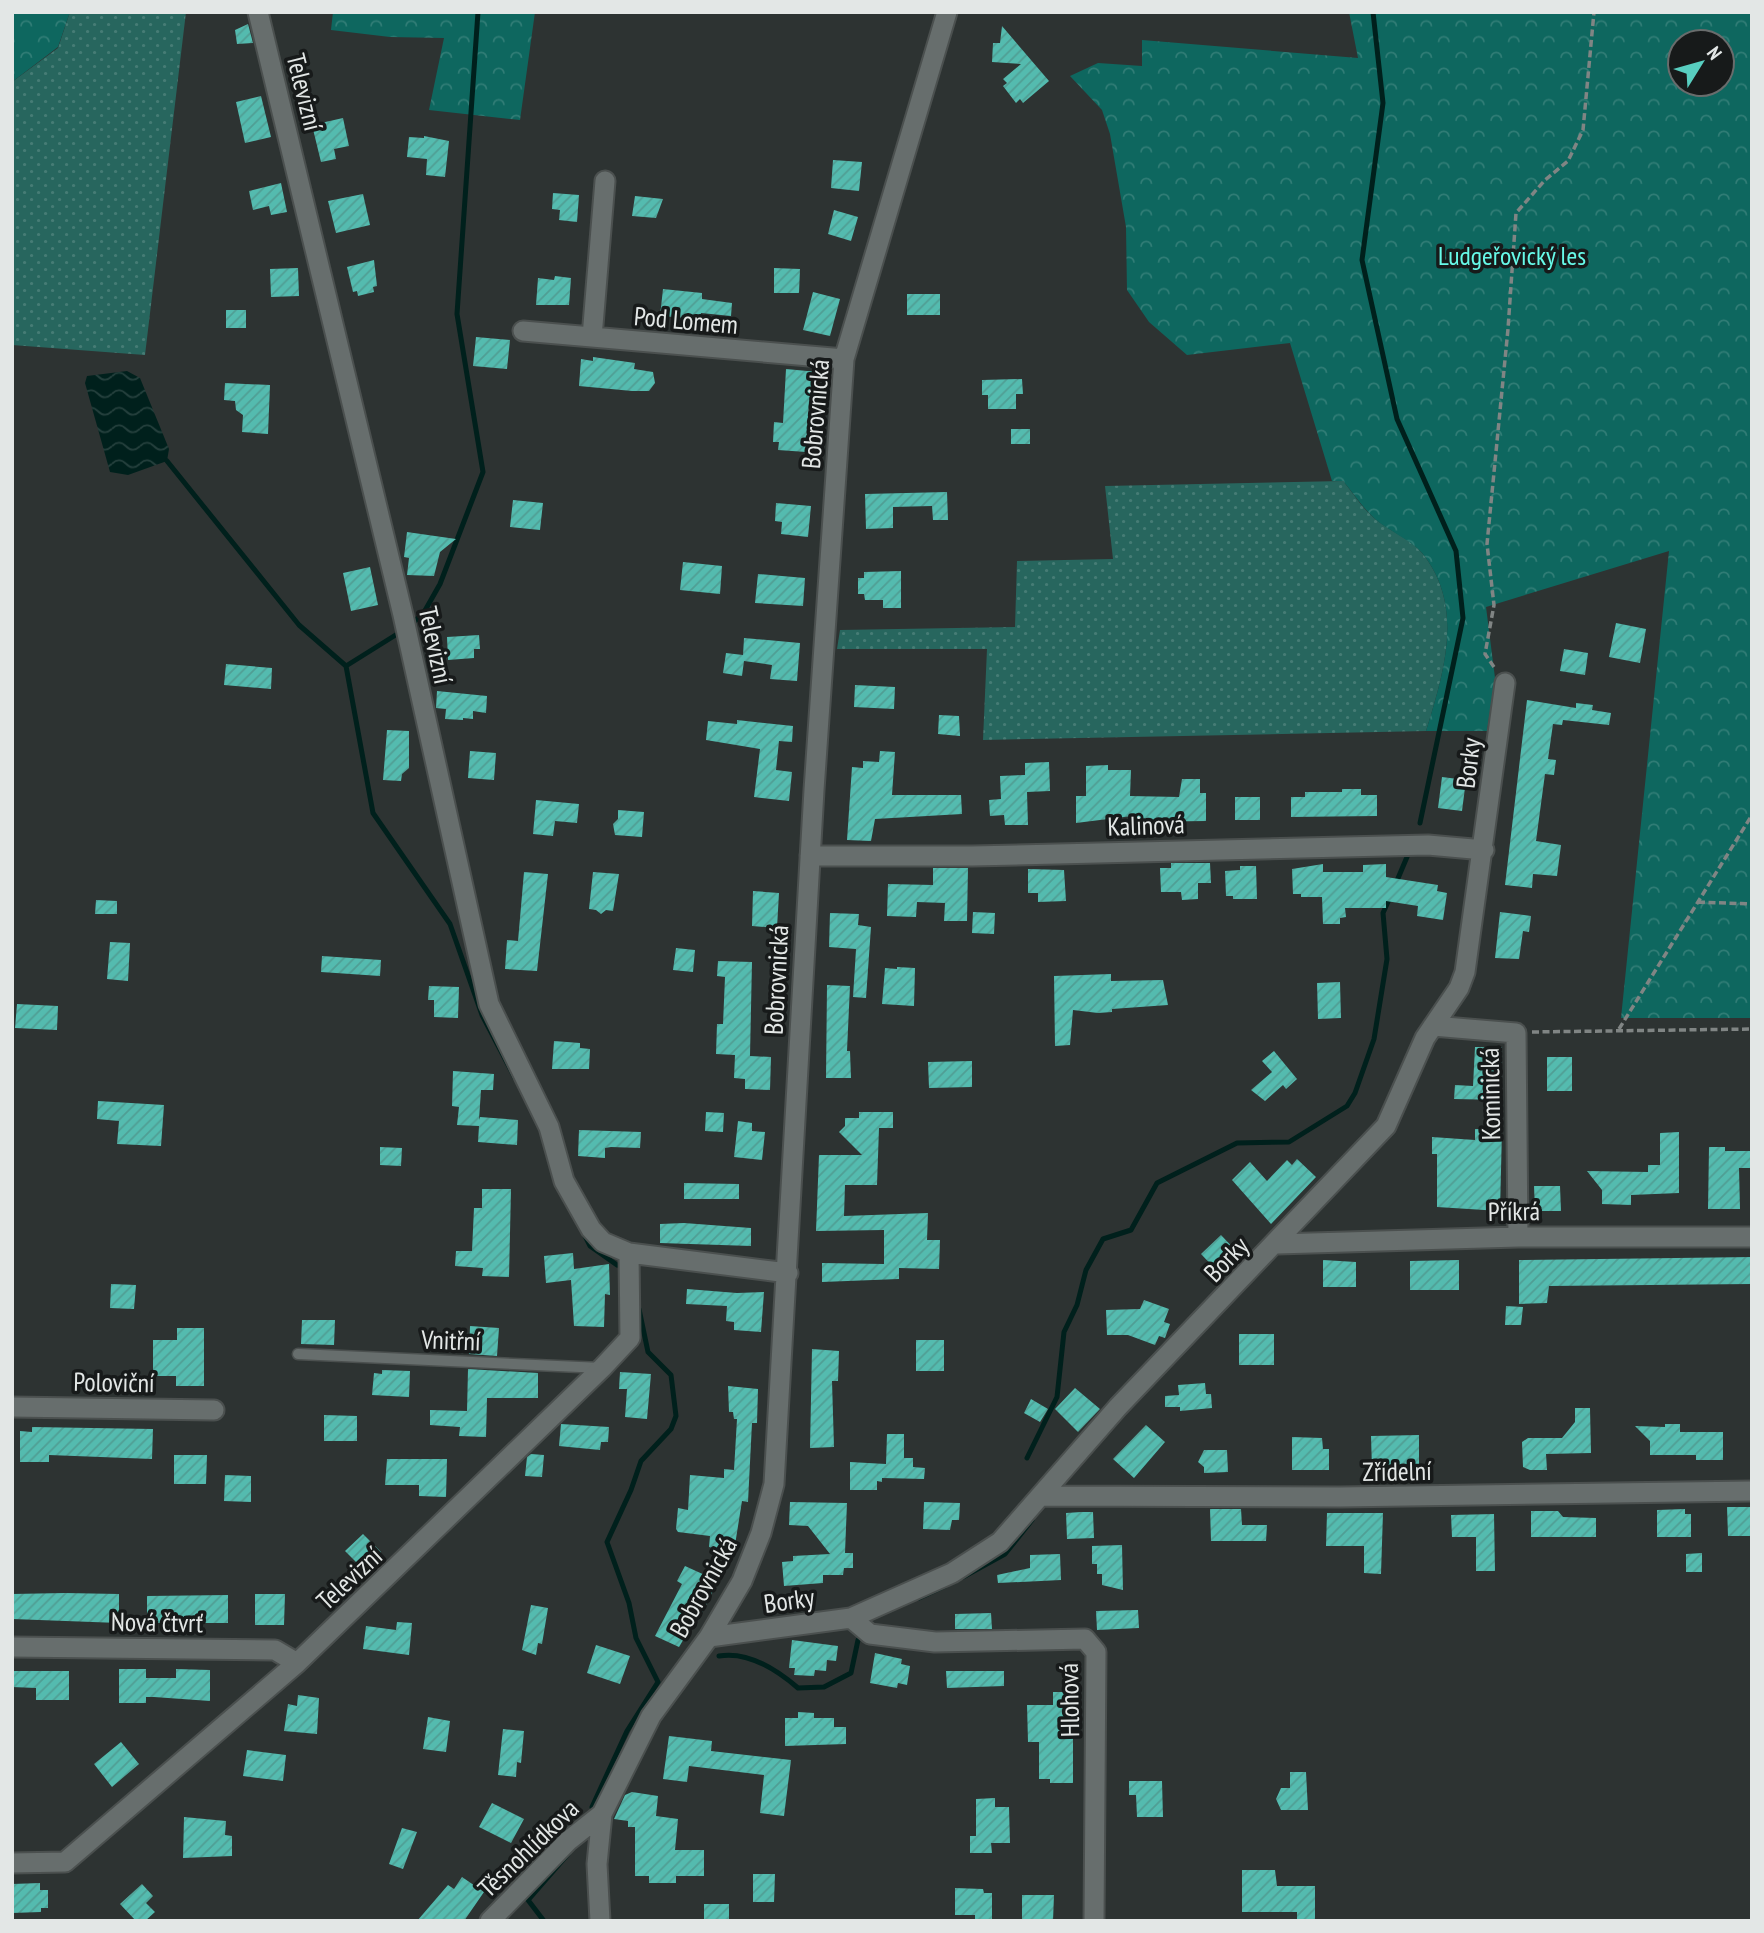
<svg xmlns="http://www.w3.org/2000/svg" width="1764" height="1933" viewBox="0 0 1764 1933" font-family="'PT Sans Narrow',sans-serif">
<style>
.grass{fill:url(#grass-dots)}
.forest{fill:url(#forest-crowns);fill-rule:evenodd}
.water{fill:url(#water-waves)}
.lines{fill:none;stroke-linecap:round;stroke-linejoin:round}
.stream{stroke:#00201c;stroke-width:5}
.building{fill:url(#building-hatch)}
.service-casing{stroke:#4b504f;stroke-width:13}
.minor-casing{stroke:#4b504f;stroke-width:23}
.path{stroke:#808584;stroke-width:3.5;stroke-dasharray:7 3.5;stroke-linecap:butt}
.service{stroke:#676e6d;stroke-width:10}
.minor{stroke:#676e6d;stroke-width:19}
.labels{text-anchor:middle;dominant-baseline:central;stroke-width:7;stroke-linejoin:round;paint-order:stroke}
.street-label{font-size:26px;fill:#e3e7e6;stroke:#171a1a}
.park-label{font-size:26px;fill:#67fae9;stroke:#171a1a}
</style>
<defs>
<pattern id="grass-dots" width="8" height="8" patternUnits="userSpaceOnUse" patternTransform="scale(1.75)"><rect width="8" height="8" fill="#27665e"/><path d="M2 2h.1M6 6h.1" fill="none" stroke="#467c75" stroke-width="1.8" stroke-linecap="round"/></pattern>
<pattern id="forest-crowns" width="20" height="18" patternUnits="userSpaceOnUse" patternTransform="scale(1.75)"><rect width="20" height="18" fill="#0e675f"/><path d="M2 6a3 3 0 1 1 6 0M12 15a3 3 0 1 1 6 0" fill="none" stroke="#317d76"/></pattern>
<pattern id="water-waves" width="16" height="10" patternUnits="userSpaceOnUse" patternTransform="scale(1.75)"><rect width="16" height="10" fill="#00201c"/><path d="M0 5q4-4 8 0t8 0" fill="none" stroke="#25403d"/></pattern>
<pattern id="building-hatch" width="6" height="6" patternUnits="userSpaceOnUse" patternTransform="scale(1.75)"><rect width="6" height="6" fill="#54bbaf"/><path d="M-1 1l2-2M0 6l6-6M5 7l2-2" fill="none" stroke="#509e94"/></pattern>
</defs>
<rect width="100%" height="100%" fill="#2d3332"/>
<path class="grass" d="M70,12H186L145,355L12,345V82L58,48Z
M1343,481C1353,493 1362,508 1374,518C1388,531 1410,538 1422,553C1465,606 1444,672 1426,731L983,740L987,649H837L840,630L1015,627L1017,561L1113,559L1105,486Z"/>
<path class="forest" d="M12,12H70L58,47L12,82Z
M333,12H535L520,120L429,110L444,38L390,37L331,30Z
M1349,12H1752V1018H1621L1669,551L1486,607L1495,678L1487,731H1426C1444,672 1465,606 1422,553C1410,539 1388,531 1374,518C1363,508 1353,493 1343,481H1332L1290,343L1187,355L1149,322L1127,290L1126,227L1110,134L1102,110L1070,76L1098,63L1142,66V40L1358,58ZM1680,42H1722V84H1680Z"/>
<path class="water" d="M127,371L140,378L169,449L167,461L128,475L110,472L85,383L87,376Z"/>
<g class="lines">
<path class="stream" d="M1373,12L1383,103L1362,260L1397,419L1456,551L1463,618L1420,823
M167,461L299,625L346,666
M410,625L423,614L440,584L483,472L457,314L478,12
M402,631L346,666L373,813L450,924L482,1015L515,1078
M1396,883L1407,857
M584,1234L590,1246L617,1265
M1027,1458L1057,1397L1064,1332L1077,1305L1086,1270L1103,1239L1131,1230L1157,1183L1237,1143L1289,1142L1347,1106L1355,1093L1374,1039L1387,959L1383,913L1391,895
M963,1577L1005,1554L1032,1520
M919,1598L945,1586
M719,1656C747,1651 777,1670 798,1688L824,1687L851,1673L858,1640
M592,1807L627,1731L658,1682L636,1638L629,1603L607,1542L631,1490L641,1461L671,1429L676,1416L671,1375L648,1352L639,1309
M544,1921L528,1900L568,1854"/>
</g>
<path class="building" d="M248,24L253,43L237,44L235,30Z
M1002,26L1049,81L1023,103L1020,99L1016,103L1003,86L1007,83L1003,79L1021,64L992,62L993,43H1000Z
M261,96L271,137L245,143L236,102Z
M343,118L349,146L334,149L336,159L321,162L312,125Z
M424,136L449,141L445,177L426,175L427,159L407,157L409,137L424,138Z
M833,160L862,162L859,191L831,188Z
M281,183L287,212L271,215L269,206L253,210L249,191Z
M553,193L579,195L577,222L559,220L560,210L552,209Z
M363,194L370,225L336,233L328,201Z
M635,196L663,199L656,218L632,216Z
M834,210L858,217L851,241L828,234Z
M374,260L377,286L373,287L374,292L358,296L357,291L353,292L347,267Z
M298,268L299,296L271,297L270,269Z
M774,268L800,269L799,293H774Z
M555,276L571,278L569,305H536L538,278L554,280Z
M663,289L702,293V299L732,303L731,316L701,313L700,319L660,316Z
M813,292L840,299L830,336L803,330Z
M907,294H940V315H907Z
M226,310H246V328H226Z
M476,337L510,340L507,369L473,366Z
M593,357L635,363L634,369L653,372L655,383L649,391H632L579,386L581,359L593,361Z
M786,369L818,372L817,402L809,401L806,452L778,450L779,442H773L774,422L783,423Z
M1022,379L1023,394H1016V409H988V395H982V380Z
M225,383L270,385L268,434L242,432L243,415L236,410L235,401L224,400Z
M1011,429H1030V444H1011Z
M947,492L948,520H933L932,506L893,507V528L866,529L865,494Z
M513,500L543,503L540,530L510,527Z
M776,503L811,506L808,537L781,534L782,522L775,521Z
M407,532L456,539L440,552L434,576L407,575L409,558L404,557Z
M683,562L722,566L720,594L680,590Z
M370,567L378,605L351,611L343,573Z
M901,571V608H883V600H865L864,594H858V578H864V572Z
M758,574L805,578L803,606L755,603Z
M1616,623L1646,629L1640,663L1609,657Z
M479,635L480,649H474V658L448,660L447,637Z
M744,638L800,643L797,681L770,679L772,665L744,661L742,676L723,673L726,653L743,655Z
M1564,649L1588,653L1585,675L1560,671Z
M226,664L272,668L271,689L224,685Z
M855,685L895,687L894,709L854,707Z
M437,691L487,696L486,713L473,711V719L463,718V720L445,719L446,709L436,708Z
M1527,700L1576,708V703L1593,705L1592,710L1611,713L1609,725L1563,720L1562,725L1553,724L1548,759L1556,760L1554,775L1545,774L1536,841L1561,845L1557,876L1533,874L1532,888L1505,885Z
M939,715L959,716L960,736L938,734Z
M737,720L793,726L792,742L779,741L776,770L792,772L789,801L754,797L760,749L706,740L708,721L737,724Z
M387,730L409,731V768L402,774L401,781L383,780Z
M470,751L496,753L494,780L468,778Z
M880,751L895,752L892,795H961L962,814L875,819L871,841L847,840L852,767L863,768V761L879,762Z
M1049,762L1050,791L1027,792L1028,825H1005L1004,815L990,816L989,800L1001,799L1000,776L1025,775V763Z
M1108,765V770H1131L1130,796L1179,797L1182,779H1200V793H1206V821L1132,822V816L1076,823V796H1086V766Z
M1442,777L1466,780L1462,811L1438,808Z
M1342,789H1361V795H1377V816L1291,817V797H1305V792H1342Z
M1235,797H1260V820H1235Z
M536,800L579,804L577,823L555,821L553,836L533,834Z
M618,810L644,812L642,837L615,835L613,824L618,819Z
M1171,863H1210L1211,883H1198V899L1182,900L1181,892H1161L1160,868H1171Z
M1323,864V872H1363V865L1386,864V877L1438,885L1437,891L1447,893L1443,920L1417,916L1418,906L1386,901V908H1345L1346,917L1340,918V924H1323L1322,897H1301V894H1293L1292,869Z
M1240,866H1256L1257,899H1233V896H1226L1225,871L1240,870Z
M933,868H968L967,921H944L945,903L917,902L916,917L887,916L888,884L933,885Z
M1028,869L1064,870L1066,901L1038,902V893H1028Z
M524,872L548,874L537,971L505,969L507,940L518,941Z
M593,872L619,874L613,911L606,910L601,914L596,910L589,909Z
M753,891L779,893L777,928L752,926Z
M96,900L117,901V914H95Z
M973,912L995,913L994,934L972,933Z
M1500,912L1531,916L1529,932L1523,931L1519,959L1495,958Z
M830,913L859,914L858,925L871,927L866,998L853,997L856,949L829,947Z
M110,942L130,943L128,981L107,979Z
M676,948L695,950L693,972L673,970Z
M322,956L381,960L380,976L321,972Z
M718,961L752,962L750,1056L771,1057L770,1090L745,1089V1079L734,1078L735,1055L716,1054L717,1024H723L725,977L717,976Z
M897,967L915,968L914,1006L882,1004L885,968L897,969Z
M1111,974V981L1163,980L1168,1005L1112,1009V1012L1098,1013L1073,1010L1070,1045L1055,1046L1054,976Z
M1340,982L1341,1018L1318,1019L1317,983Z
M827,985L850,986L847,1051H850L851,1078H826Z
M429,986L459,987L458,1018L434,1017V1000H428Z
M17,1004L58,1006L57,1030L15,1028Z
M554,1041L580,1043V1048L590,1049L589,1069H552Z
M1475,1047H1502L1501,1100L1454,1099L1455,1085L1473,1086Z
M1274,1051L1297,1079L1286,1089L1283,1085L1265,1101L1251,1090L1272,1072L1262,1061Z
M1547,1057H1572V1091H1547Z
M972,1061V1087L929,1088L928,1062Z
M453,1071L494,1074L493,1090H481L479,1120L480,1117L518,1120L517,1145L478,1142L479,1126L457,1125L459,1107L452,1106Z
M98,1101L164,1105L161,1146L117,1144L119,1121L97,1119Z
M706,1112L724,1113L723,1132L705,1131Z
M859,1112H893V1128H879L877,1185H845L844,1216L928,1213L927,1240H940L939,1269L899,1268V1279L822,1282V1263L884,1264V1230L816,1231L819,1155H862L839,1132L845,1126V1118H859Z
M738,1121L752,1123V1131L765,1132L762,1160L734,1157Z
M1475,1129L1502,1130L1500,1211L1437,1207V1154H1432V1137L1475,1140Z
M579,1130L641,1132L640,1148L611,1147L605,1148V1158L578,1156Z
M1679,1132V1193L1631,1195V1205L1602,1204V1190L1587,1171L1648,1172V1165H1660V1133Z
M380,1147L402,1148L401,1166L380,1165Z
M1709,1147H1725V1151H1752V1168H1739L1740,1209H1708Z
M1297,1159L1316,1177L1271,1224L1232,1180L1250,1162L1267,1181L1287,1160L1292,1165Z
M684,1183L739,1184V1199H684Z
M1534,1186H1560L1561,1211H1535Z
M482,1189H511L509,1277L482,1276L483,1268L455,1266L456,1251H472L474,1208H482Z
M684,1223L751,1228V1246L660,1243V1224Z
M1221,1235L1240,1255L1220,1274L1201,1254Z
M573,1253L574,1269L609,1264L610,1295L605,1294L604,1327L574,1326L571,1280L546,1283L544,1256Z
M1752,1257V1284L1549,1286L1547,1303L1519,1304V1260Z
M1323,1260L1356,1262V1287H1323Z
M1459,1260V1290H1410V1261Z
M111,1284L136,1285L134,1309L110,1308Z
M687,1289L737,1293L764,1292L761,1332L734,1330V1322L726,1321L727,1306L686,1304Z
M1144,1300L1169,1309L1164,1322L1170,1324L1165,1338L1159,1336L1155,1345L1128,1335H1107L1106,1310L1140,1309Z
M1506,1306L1523,1307L1521,1325H1505Z
M302,1320H335L334,1345L301,1344Z
M470,1326L499,1328L497,1356L469,1354Z
M177,1328H204V1386H176V1376H153V1340H177Z
M1239,1334H1274V1365H1239Z
M916,1340H944V1371H916Z
M812,1349L839,1351L838,1381H832L834,1447L810,1448Z
M468,1369L538,1373V1398H487L486,1437L459,1436L460,1427L430,1425V1410L467,1411Z
M382,1370L410,1371L409,1397L372,1395L374,1373L382,1374Z
M620,1372L651,1374L647,1419L625,1417L627,1389H619Z
M1205,1383L1206,1394H1211L1212,1408L1180,1411V1407H1165V1396L1179,1395L1178,1385Z
M728,1386L758,1389L757,1423H752L748,1502L742,1501L735,1545L724,1543L723,1550L709,1547L710,1536L678,1532L676,1529L678,1508L688,1510L690,1475L724,1478V1469L734,1470L737,1419H734L733,1412H729Z
M1075,1388L1100,1409L1078,1432L1055,1409Z
M1031,1399L1048,1409L1040,1422L1024,1413Z
M1575,1408H1590L1591,1453L1546,1454L1547,1470H1530L1523,1467L1522,1442L1528,1438H1562L1575,1422Z
M324,1415L357,1416V1441H324Z
M561,1424L609,1427L608,1442H601L600,1450L559,1446Z
M1665,1424H1680V1432H1723V1460H1696V1455H1650V1441L1635,1426L1665,1427Z
M1146,1425L1165,1442L1134,1478L1113,1459Z
M32,1427L153,1429L152,1459L49,1455V1462H20V1431L32,1432Z
M887,1434H904V1458H913V1467L925,1468L924,1479L882,1478V1482L877,1481V1490H850V1462L886,1464Z
M1419,1435V1471L1372,1469L1371,1436Z
M1292,1437L1322,1438L1323,1449H1329V1470H1292Z
M1204,1450H1227L1228,1472L1204,1473V1467L1198,1462Z
M531,1454L544,1455L542,1477L525,1476L527,1457Z
M174,1455H207L206,1484H174Z
M387,1459H447L446,1497L419,1496V1485H385Z
M225,1475L251,1476V1502L224,1501Z
M790,1502L847,1503L845,1553H853V1568H844L843,1575H823V1583L784,1586L782,1562L793,1561V1556L830,1554L808,1526L789,1525Z
M924,1502L960,1503L959,1520H952L950,1530L923,1529Z
M1727,1507H1752V1536H1728Z
M1210,1509H1241L1242,1525H1267L1266,1541H1211Z
M1685,1509V1514H1691V1537H1657V1510Z
M1531,1511H1558L1563,1517L1596,1518V1537H1531Z
M1081,1512H1093L1094,1538L1067,1539L1066,1513Z
M1327,1513H1383L1381,1574L1364,1573V1546H1326Z
M1494,1514L1495,1571H1476V1537H1452L1451,1515Z
M363,1534L381,1552L363,1569L345,1551Z
M1122,1545L1123,1590L1102,1585V1574H1097V1564H1092V1546Z
M1702,1553V1572H1686V1554Z
M1060,1554L1061,1580L998,1583L997,1575L1030,1568V1555Z
M685,1566L718,1581L701,1615H698L679,1647L655,1636L682,1584L677,1581Z
M65,1593L119,1594V1623L12,1619V1594Z
M255,1594H285L284,1625H255Z
M228,1595V1623H147V1596Z
M531,1605L548,1608L542,1644L538,1643L536,1655L522,1650Z
M1138,1610L1139,1628L1097,1630L1096,1611Z
M991,1613L992,1629H955V1614Z
M397,1622L412,1623L409,1655L363,1649L366,1626L396,1630Z
M792,1640L838,1646L836,1661L827,1660L826,1671L815,1670L814,1676L794,1675L795,1668H789Z
M596,1645L630,1656L620,1684L587,1673Z
M875,1653L902,1659L901,1664L910,1666L907,1685L898,1683L897,1688L870,1683Z
M119,1669H146V1678H176V1669L210,1670V1701L154,1697H146V1703H119Z
M12,1671H69V1700H36V1688L12,1687Z
M946,1671H1004V1686L947,1688Z
M1053,1692H1077L1078,1738H1073V1783H1050V1779H1039V1742H1028L1027,1705H1053Z
M298,1695L319,1698L317,1734L284,1731L288,1704L297,1706Z
M798,1712L814,1713V1718H834V1727H846V1744L785,1746V1718H798Z
M428,1717L450,1721L446,1752L423,1749Z
M503,1729L524,1731L521,1763L517,1762L516,1777L498,1775Z
M669,1736L712,1741L711,1751L791,1760L784,1816L760,1813L764,1775L689,1766L687,1782L663,1779Z
M121,1742L139,1764L112,1787L94,1764Z
M247,1750L286,1755L283,1781L243,1776Z
M1290,1772H1306L1308,1810H1281L1276,1799L1281,1788H1290Z
M1129,1781H1162L1163,1817H1137L1136,1795H1129Z
M632,1792L658,1796L656,1816L678,1819L675,1850H704V1876H676V1883H649V1876H635V1827H628V1821L614,1819L625,1795Z
M995,1798V1807H1009L1010,1843H991L992,1853H970V1836H976V1799Z
M492,1803L524,1819L511,1843L479,1827Z
M184,1817L226,1821L225,1835L232,1836V1856L183,1858Z
M402,1828L417,1832L403,1869L389,1864Z
M1242,1870H1275L1277,1886H1315V1921H1297V1912H1242Z
M753,1874H775L774,1902H753Z
M462,1877L484,1892L464,1921H417L448,1885L454,1889Z
M40,1883V1890H48V1908H41V1912L12,1913V1884Z
M142,1884L153,1896L146,1903L155,1912L145,1921H136L120,1904Z
M955,1888L983,1889L984,1893H992V1921H975V1915H955Z
M1022,1895H1054L1053,1921H1022Z
M704,1904H729V1920H704Z"/>
<g class="lines">
<defs>
<path id="service" d="M298,1354L602,1368"/>
<path id="minor" d="M258,12L403,615L489,1004L549,1127L564,1181L591,1229L603,1242L629,1253L788,1273
M523,331L844,359
M592,337L605,181
M810,856H972L1428,845L1484,850
M1433,1026L1516,1033L1518,1237
M1277,1244L1518,1237H1752
M12,1407L214,1410
M1043,1496L1340,1497L1752,1491
M851,1618L870,1634L935,1642L1085,1639L1096,1652L1094,1921
M709,1637L851,1618L952,1573L1000,1542L1118,1407L1386,1126L1425,1038L1459,988L1465,972L1505,683
M12,1647L275,1650L297,1663
M12,1863L65,1862L297,1663L602,1368L630,1338L629,1253
M490,1921L568,1841L602,1814
M600,1921L597,1864L602,1814L651,1716L709,1637L742,1581L761,1533L774,1484L814,790L844,359L947,12"/>
</defs>
<use href="#service" class="service-casing"/>
<use href="#minor" class="minor-casing"/>
<path class="path" d="M1494,667L1485,654L1494,605L1487,544L1508,329L1516,213L1545,180L1568,161L1583,130L1594,12
M1698,902L1752,904
M1619,1029L1752,815
M1532,1032L1752,1029"/>
<use href="#service" class="service"/>
<use href="#minor" class="minor"/>
</g>
<g class="labels">
<g class="street-label">
<text transform="translate(305 92) rotate(76)">Televizní</text>
<text transform="translate(686 320) rotate(5)">Pod Lomem</text>
<text transform="translate(815 414) rotate(-85)">Bobrovnická</text>
<text transform="translate(436 645) rotate(78)">Televizní</text>
<text transform="translate(1468 763) rotate(-83)">Borky</text>
<text transform="translate(1146 825) rotate(-2)">Kalinová</text>
<text transform="translate(776 980) rotate(-87)">Bobrovnická</text>
<text transform="translate(1490 1094) rotate(-91)">Kominická</text>
<text transform="translate(1514 1211) rotate(-1)">Příkrá</text>
<text transform="translate(1226 1259) rotate(-46)">Borky</text>
<text transform="translate(451 1340) rotate(2)">Vnitřní</text>
<text transform="translate(114 1382) rotate(1)">Poloviční</text>
<text transform="translate(1397 1471) rotate(-1)">Zřídelní</text>
<text transform="translate(349 1578) rotate(-43)">Televizní</text>
<text transform="translate(703 1587) rotate(-61)">Bobrovnická</text>
<text transform="translate(789 1600) rotate(-8)">Borky</text>
<text transform="translate(157 1622) rotate(1)">Nová čtvrť</text>
<text transform="translate(1069 1700) rotate(-91)">Hlohová</text>
<text transform="translate(528 1848) rotate(-44)">Těsnohlídkova</text>
</g>
<g class="park-label">
<text x="1512" y="255">Ludgeřovický les</text>
</g>
</g>
<rect width="1764" height="1933" fill="none" stroke="#e3e7e6" stroke-width="28"/>
<g transform="translate(1701 63) rotate(53)"><circle r="33" fill="#171a1a" stroke="#696c6c" stroke-width="2"/>
<path d="M0-5L12 26L0 18L-12 26Z" fill="#58cec0"/>
<text y="-10" font-size="19" font-weight="bold" text-anchor="middle" fill="#e3e7e6">N</text>
</g>
</svg>
